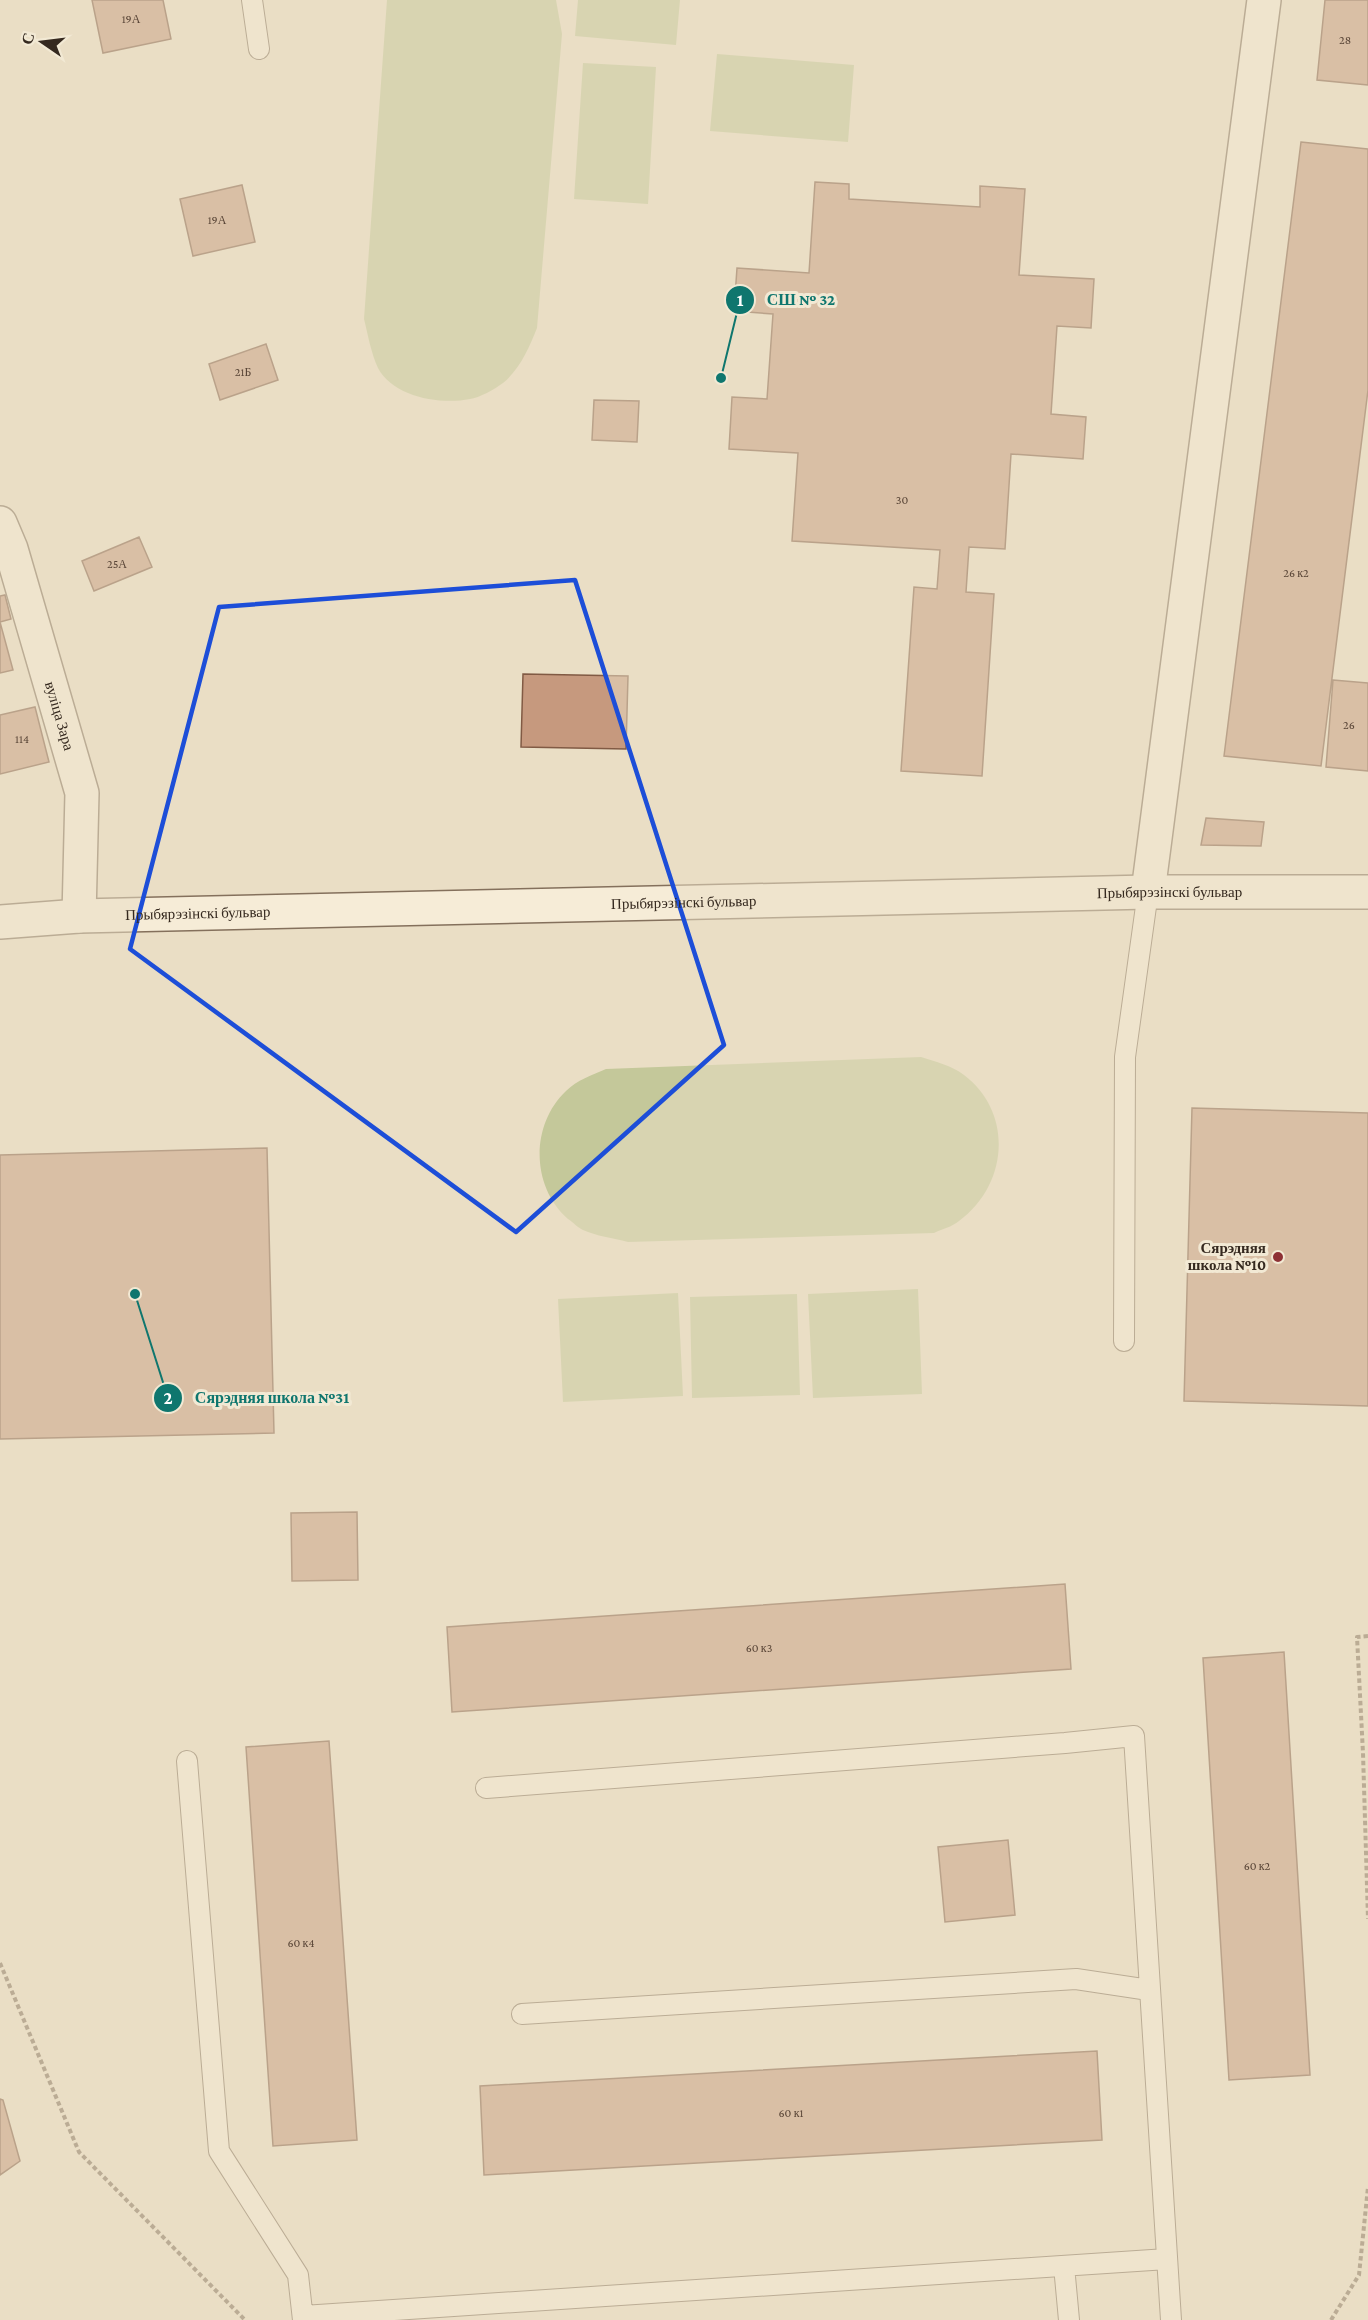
<svg xmlns="http://www.w3.org/2000/svg" width="1368" height="2320" viewBox="0 0 1368 2320" font-family="'Crimson Pro',serif">
<style>
.green{fill:#c4c89a}
.building{fill:#c6997e;stroke:#815a44;stroke-width:1.5}
.lines{fill:none;stroke-linecap:round;stroke-linejoin:round}
.service-casing{stroke:#84705c;stroke-width:22}
.minor-casing{stroke:#84705c;stroke-width:36}
.path{stroke:#84705c;stroke-width:4;stroke-dasharray:4.5 3;stroke-linecap:butt}
.service{stroke:#f6ecd7;stroke-width:20}
.minor{stroke:#f6ecd7;stroke-width:33}
.marked{fill:none;stroke:#1d4ed8;stroke-width:4.5;stroke-linejoin:round}
.poi-dot{fill:#8e3135;stroke:#f2e9d4;stroke-width:2}
.labels{text-anchor:middle;dominant-baseline:central;stroke-width:6;stroke-linejoin:round;paint-order:stroke}
.number-label{font-size:12px;fill:#594537}
.street-label{font-size:15px;fill:#35291f;stroke:#f2e9d4}
.poi-label{font-size:15px;font-weight:bold;fill:#35291f;stroke:#f2e9d4;text-anchor:end}
.leader{fill:none;stroke:#0f766e;stroke-width:2}
.callout-dot{fill:#0f766e;stroke:#f2e9d4;stroke-width:2}
.mark-label{font-size:18px;text-anchor:middle;font-weight:bold;fill:#fff}
.callout-label{font-size:16px;text-anchor:middle;font-weight:bold;fill:#0f766e;stroke:#f2e9d4;stroke-width:6;stroke-linejoin:round;paint-order:stroke}
</style>
<rect width="100%" height="100%" fill="#eadec5"/>
<path class="green" d="M387,0H556L562,34L537,328C529,348 520,369 503,383C495,389 479,398 470,399C440,405 393,397 378,368C371,353 368,335 364,319Z
M578,0H680L676,45L575,36Z
M717,54L854,65L848,142L710,131Z
M583,63L656,67L648,204L574,199Z
M921,1057C936,1062 951,1065 964,1075C1014,1113 1008,1185 959,1221C952,1227 942,1229 934,1233L628,1242C613,1238 596,1236 583,1230C578,1228 573,1222 568,1219C531,1187 530,1125 566,1091C577,1080 592,1075 606,1069Z
M918,1289L922,1394L813,1398L808,1294Z
M678,1293L683,1396L563,1402L558,1299Z
M797,1294L800,1395L692,1398L690,1297Z"/>
<path class="building" d="M92,0H163L171,39L103,53Z
M1325,0H1368V85L1317,80Z
M1301,142L1368,149V390L1321,766L1224,756Z
M815,182L849,184V199L980,207V186L1025,189L1019,275L1094,279L1091,328L1057,326L1051,414L1086,417L1083,459L1011,454L1005,549L969,547L966,592L994,594L982,776L901,771L914,587L937,589L940,550L792,541L798,453L729,449L732,397L767,399L773,314L734,311L737,268L809,273Z
M242,185L255,242L193,256L180,199Z
M266,344L278,380L220,400L209,364Z
M594,400L639,401L637,442L592,440Z
M139,537L152,567L94,591L82,561Z
M5,595L11,619L0,622L13,670L0,673V596Z
M523,674L628,676L626,749L521,747Z
M1333,680L1368,683V771L1326,767Z
M35,707L49,762L0,774V715Z
M1206,818L1264,822L1261,846L1201,845Z
M1192,1108L1368,1113V1406L1184,1401Z
M267,1148L274,1433L0,1439V1155Z
M357,1512L358,1580L292,1581L291,1513Z
M1065,1584L1071,1669L452,1712L447,1627Z
M1284,1652L1310,2075L1229,2080L1203,1658Z
M329,1741L357,2140L273,2146L246,1747Z
M1008,1840L1015,1915L945,1922L938,1847Z
M1097,2051L1102,2140L484,2175L480,2086Z
M0,2099L3,2100L20,2161L0,2175Z"/>
<g class="lines">
<defs>
<path id="service" d="M252,0L259,49
M1124,1341L1125,1057L1148,892
M187,1761L219,2151L298,2275L303,2320
M486,1788L1065,1743L1134,1736L1171,2320
M522,2014L1076,1979L1149,1990
M1064,2266L1069,2320
M303,2316L1167,2259"/>
<g id="minor">
<path id="s1" d="M0,523L11,549L82,793L79,916"/>
<path d="M1148,892L1264,0"/>
<path id="s2" d="M0,922L79,916L1148,892H1368"/>
</g>
</defs>
<use href="#service" class="service-casing"/>
<use href="#minor" class="minor-casing"/>
<path class="path" d="M1368,1636L1357,1637L1363,1753L1368,1919
M0,1963L79,2152L245,2320
M1331,2320L1359,2275L1368,2187"/>
<use href="#service" class="service"/>
<use href="#minor" class="minor"/>
</g>
<path d="M0 0H1368V2320H0ZM575,580L724,1045L516,1232L130,949L219,607Z" fill="#eadec5" fill-opacity=".55" fill-rule="evenodd"/>
<path class="marked" d="M575,580L724,1045L516,1232L130,949L219,607Z"/>
<circle class="poi-dot" cx="1278" cy="1257" r="6"/>
<g class="labels">
<g class="number-label">
<text x="131" y="19">19А</text>
<text x="1345" y="40">28</text>
<text x="217" y="220">19А</text>
<text x="243" y="372">21Б</text>
<text x="902" y="500">30</text>
<text x="117" y="564">25А</text>
<text x="1296" y="573">26 к2</text>
<text x="1349" y="725">26</text>
<text x="22" y="739">114</text>
<text x="759" y="1648">60 к3</text>
<text x="1257" y="1866">60 к2</text>
<text x="301" y="1943">60 к4</text>
<text x="791" y="2113">60 к1</text>
</g>
<g class="street-label">
<text stroke="none"><textPath href="#s1" startOffset="202">вуліца Зара</textPath></text>
<text stroke="none"><textPath href="#s2" startOffset="1170">Прыбярэзінскі бульвар</textPath></text>
<text stroke="none"><textPath href="#s2" startOffset="684">Прыбярэзінскі бульвар</textPath></text>
<text stroke="none"><textPath href="#s2" startOffset="198">Прыбярэзінскі бульвар</textPath></text>
</g>
<g class="poi-label">
<text x="1266" y="1248">Сярэдняя<tspan x="1266" dy="17">школа №10</tspan></text>
</g>
</g>
<path class="leader" d="M721 378L740 300M135 1294L168 1398"/>
<g class="callout-dot">
<circle cx="721" cy="378" r="6"/>
<circle cx="135" cy="1294" r="6"/>
<circle cx="740" cy="300" r="15"/>
<circle cx="168" cy="1398" r="15"/>
</g>
<g class="mark-label">
<text x="740" y="306">1</text>
<text x="168" y="1404">2</text>
</g>
<g class="callout-label">
<text x="801" y="305">СШ № 32</text>
<text x="272" y="1403">Сярэдняя школа №31</text>
</g>
<g transform="translate(42 42) rotate(284)" stroke="#f2e9d4" stroke-width="4.5" paint-order="stroke">
<path d="M0-4.5L10 22L0 15L-10 22Z" fill="#35291f"/>
<text y="-9" font-size="16" font-weight="bold" text-anchor="middle" fill="#35291f">С</text>
</g>
</svg>
